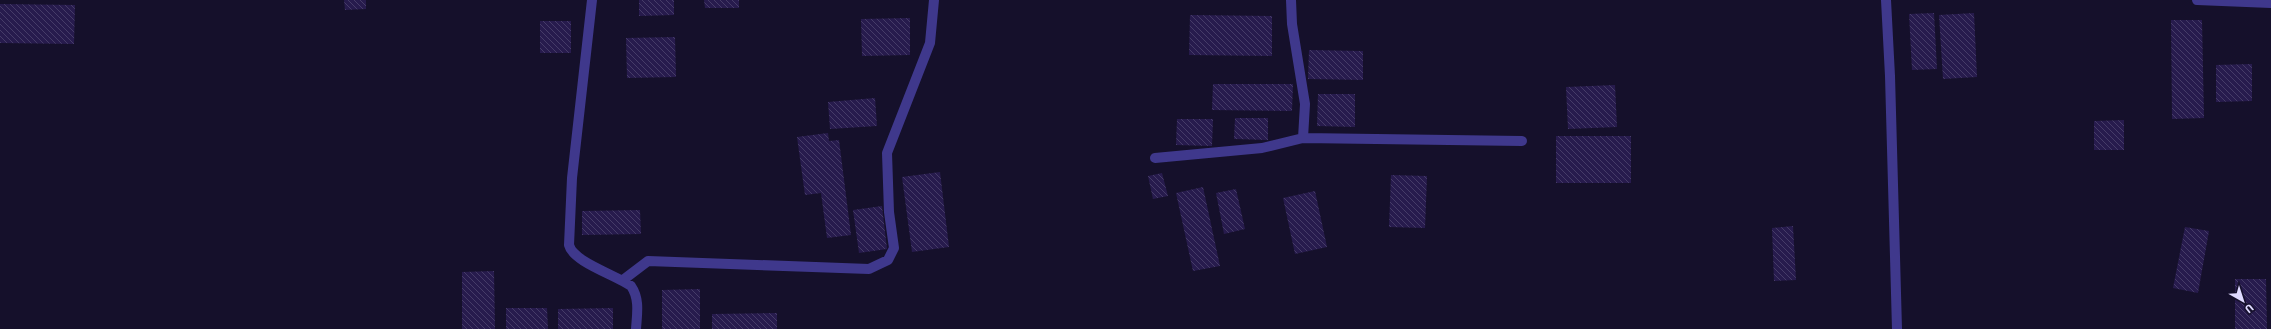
<svg xmlns="http://www.w3.org/2000/svg" width="2271" height="329" viewBox="0 0 2271 329" font-family="Signika,sans-serif">
<style>
.building{fill:url(#building-back-hatch)}
.lines{fill:none;stroke-linecap:round;stroke-linejoin:round}
.street{stroke:#3f388c;stroke-width:10}
</style>
<defs>
<pattern id="building-back-hatch" width="6" height="6" patternUnits="userSpaceOnUse"><rect width="6" height="6" fill="#271b4d"/><path d="M-1 5l2 2M0 0l6 6M5-1l2 2" fill="none" stroke="#463c68"/></pattern>
</defs>
<rect width="100%" height="100%" fill="#15102b"/>
<path class="building" d="M344,0H366V9L345,10Z
M639,0H674V15L639,16Z
M704,0H739V8H705Z
M0,4L75,5L74,44L0,43Z
M1934,13L1937,69L1912,70L1909,14Z
M1974,13L1977,77L1943,79L1939,15Z
M1190,15L1272,16V56L1189,55Z
M910,18V55L862,56L861,19Z
M2171,20H2202L2204,118L2172,119Z
M540,21H571V53H540Z
M675,37L676,77L627,78L626,38Z
M1309,50L1363,51V80L1308,79Z
M2252,64V101L2216,102V65Z
M1213,84H1293L1292,111L1212,110Z
M1615,85L1617,127L1568,129L1566,87Z
M1318,94H1355V127L1317,126Z
M875,98L877,126L830,129L828,102Z
M1235,118H1268V140L1234,139Z
M1177,119H1213L1212,146L1176,145Z
M2124,120V150H2094V121Z
M828,133L829,141L839,140L851,235L827,238L821,193L805,195L797,137Z
M1556,136H1631V183H1556Z
M940,172L949,247L912,252L902,177Z
M1162,173L1168,196L1153,199L1148,176Z
M1391,175L1427,176L1425,228L1389,227Z
M1203,187L1220,266L1193,271L1176,193Z
M1236,189L1245,229L1224,234L1216,193Z
M1315,191L1327,247L1295,254L1283,198Z
M882,206L887,249L859,253L853,210Z
M640,210L641,234L582,235V211Z
M1793,226L1796,280L1774,281L1772,228Z
M2185,227L2209,231L2198,293L2173,288Z
M494,271L495,329H462V272Z
M2235,279H2266L2267,329H2235Z
M700,289V329H662V290Z
M506,308H547L548,329H506Z
M613,308V329H558V309Z
M777,313V329H712V314Z"/>
<g class="lines">
<path class="street" d="M592,0L572,178L569,245C573,262 616,275 631,286C640,299 637,314 636,329
M1291,0L1292,24L1305,104L1303,138L1522,141
M1886,0L1890,76L1897,329
M2197,0L2271,3
M1155,158L1262,148L1303,138
M623,280L648,261L869,269L888,260L894,248L889,212L887,153L930,43L934,0"/>
</g>
<g transform="translate(2243 301) rotate(141)" stroke="#15102b" stroke-width="3" paint-order="stroke">
<path d="M0-3L7 15L0 10L-7 15Z" fill="#dfdaff"/>
<text y="-6" font-size="11" font-weight="bold" text-anchor="middle" fill="#dfdaff">U</text>
</g>
</svg>
